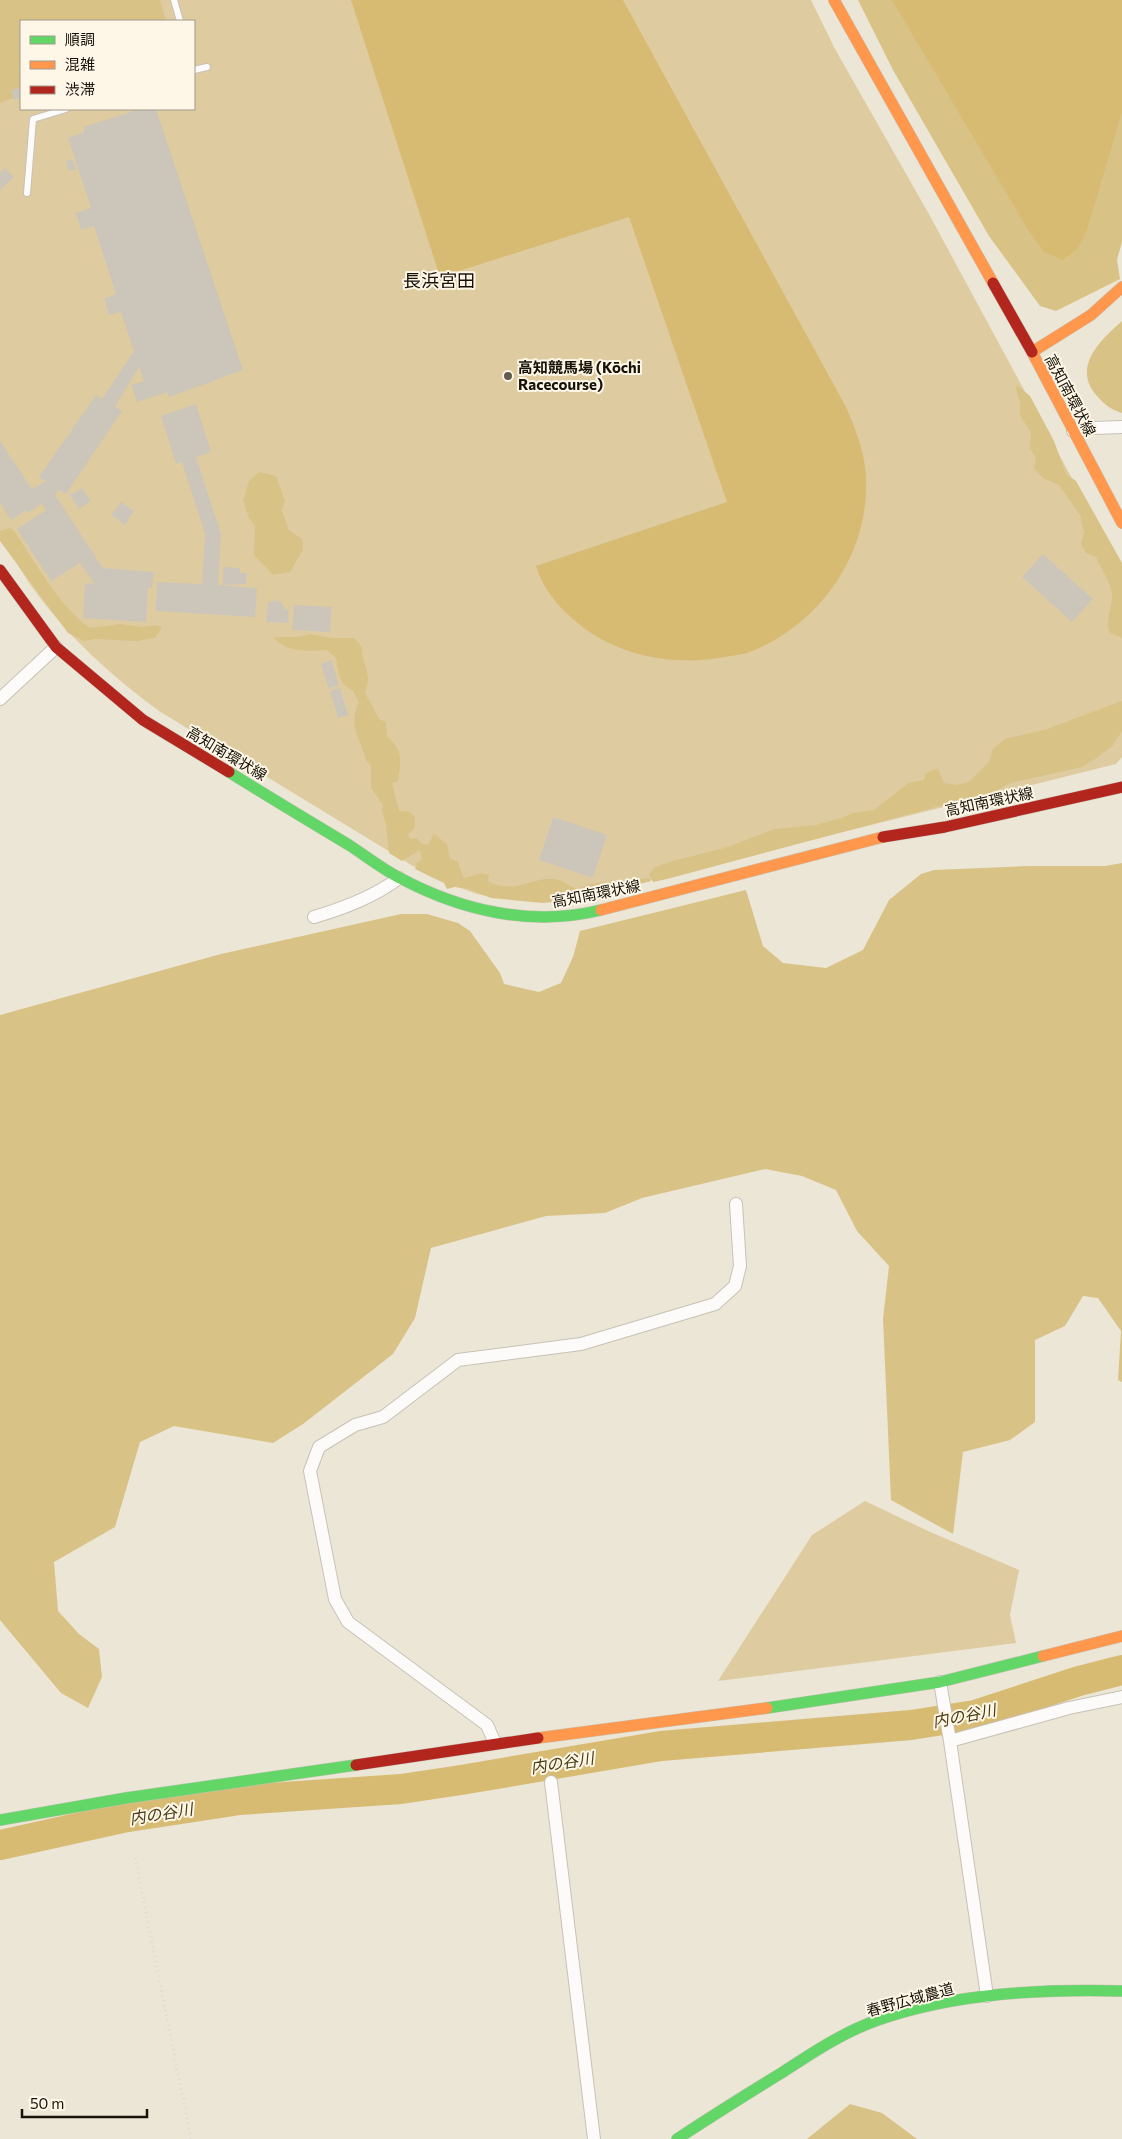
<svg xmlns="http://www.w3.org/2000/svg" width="1122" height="2139" viewBox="0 0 1122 2139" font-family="Commissioner,'Noto Sans JP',sans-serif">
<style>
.green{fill:#decca0;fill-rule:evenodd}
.forest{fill:#d9c286}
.water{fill:#d7bb73}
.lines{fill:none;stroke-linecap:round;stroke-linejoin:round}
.river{stroke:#d7bb73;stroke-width:30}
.building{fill:#ccc6ba}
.lane-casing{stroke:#c7c2b6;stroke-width:8}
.street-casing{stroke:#c7c2b6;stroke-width:14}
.fast-casing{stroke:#c7c2b6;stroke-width:12}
.slow-casing{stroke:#c7c2b6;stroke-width:12}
.jam-casing{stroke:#c7c2b6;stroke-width:12}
.path{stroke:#dddad5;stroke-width:3;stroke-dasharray:1 4;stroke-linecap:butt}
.lane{stroke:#fcfbf9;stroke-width:6}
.street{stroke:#fcfbf9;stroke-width:12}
.fast{stroke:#63d668;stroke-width:11}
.slow{stroke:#ff974d;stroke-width:11}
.jam{stroke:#b3261e;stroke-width:11}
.poi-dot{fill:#615c50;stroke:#fef6e6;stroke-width:2}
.labels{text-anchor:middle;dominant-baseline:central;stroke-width:4;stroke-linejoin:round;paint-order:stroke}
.poi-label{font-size:15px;font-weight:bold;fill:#161208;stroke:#fef6e6;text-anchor:start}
.street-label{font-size:15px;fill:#161208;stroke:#fef6e6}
.water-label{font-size:16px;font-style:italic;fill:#4a3b12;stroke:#fef6e6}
.quarter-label{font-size:18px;fill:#161208;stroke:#fef6e6}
</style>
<rect width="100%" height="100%" fill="#ece6d6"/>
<path class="green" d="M0,0H811L835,49L930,216L1122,571V757L1116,764L590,895L491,897L477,894L431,877L159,711C113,677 69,638 35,591C22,574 12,554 0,536ZM21,21H194V109H21Z
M865,1501L928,1531L1019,1570L1010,1615L1016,1643L718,1681L812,1535Z"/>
<path class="forest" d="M0,0H160L166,21H21V95L0,103Z
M858,0H896L1122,95V242L1117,260L1120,279L1056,311L1040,306L989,236L893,70Z
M1122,321V413C1110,409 1105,405 1097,396C1071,367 1101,340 1122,321Z
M1017,385L1030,396L1054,441L1066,474L1076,481L1122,563V638L1109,632C1105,620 1113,607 1112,593C1110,582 1101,568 1096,557L1086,553L1081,543L1084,533L1080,515L1059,485L1043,478L1034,469L1036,458L1030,448L1031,433L1020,415V403L1016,388Z
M259,472L276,476L285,501L282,510L289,530L302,539L303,550L290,572L273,575L254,555L255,526L249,518L243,501L249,481Z
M9,528L13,529C33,559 61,609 90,628L121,624L142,627L157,625L162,628L155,638L137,641L95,639L84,641L68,633L0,541V531Z
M309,634L333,638H354L362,647C362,667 373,672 365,693L379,719L386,722L387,736C404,753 401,758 398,781L392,783L399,811L410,812L415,817V827L408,835L410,839L417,838L422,844L428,845L434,834L447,844L450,859L457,861L464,878L482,873L489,875L488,881C515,897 536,873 559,880C565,882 571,887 577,889C598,879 625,882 649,878L651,881L584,899L543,903L491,898L469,889L455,887L447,889L444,883L415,869L417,863L422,859L420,850L402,861L389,853L386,825L382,811L383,805L371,788V765L366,761C361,737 347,728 359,702L353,691L343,684L339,675L336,658L327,650C307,651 288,653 274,638C287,635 297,639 309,634Z
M1122,701V731L1113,745L1097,758L1082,767L1010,783L996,791L667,879L653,882L649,874L655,867L669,862L728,847L774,829L816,825L841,818L853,813L874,810L908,783L924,780L926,773L938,768L944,783L956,785L969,782L989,762L993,749L1005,739L1047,729Z
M1122,863V1382L1118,1380L1121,1331L1098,1298L1083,1296L1065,1326L1035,1340V1422L1010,1440L963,1452L953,1534L891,1500L883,1319L889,1266L857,1231L836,1190L802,1176L765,1169L642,1198L605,1213L546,1216L431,1248L415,1318L393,1354L303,1424L273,1443L174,1426L140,1442L115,1527L54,1562L58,1611L79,1634L99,1649L102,1677L88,1708L61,1693L0,1620V1015L221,954L401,914H427L458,923L470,931L500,973L504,984L539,992L561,983L573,957L580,931L746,890L763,946L783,963L826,968L863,950L889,900L921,874L934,870L1029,866H1105Z
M850,2104L882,2113L917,2139H807Z"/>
<path class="water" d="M351,0H623L846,407C858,435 868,461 866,491C864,561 817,625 752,651C746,654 737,655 730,656C678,667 622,658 580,625C560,609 543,590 536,566L727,502L629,217L440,277Z
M892,0H1122V112L1086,233L1077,249L1063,260L1044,252L1027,228Z"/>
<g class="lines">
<path class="river" d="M0,1845L122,1818L240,1800L401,1789L461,1780L661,1746L911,1725L975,1715L1079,1681L1122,1670"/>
</g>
<path class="building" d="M21,88V98L14,100L11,90Z
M140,109H156L243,370L169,397L167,392L137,402L131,385L144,381L139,367L115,407L122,411L66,494L58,490L55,495L103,568L154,572L152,588H148L146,622L83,618L85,583L95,584L80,563L51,581L17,529L46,510L42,504L27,513L25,511L11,520L0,503V441L32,489L46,481L39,477L96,395L102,399L134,351L121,312L109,315L104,299L116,294L94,226L81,230L76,213L91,208L68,138L84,132V127Z
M72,159L76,169L69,171L66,161Z
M5,168L14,177L0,190V173Z
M196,404L211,452L196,457L221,534L218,585L257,588L255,617L156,611L157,582L202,584L205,534L182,462L176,464L161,416Z
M82,488L91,501L79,509L70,495Z
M121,502L134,511L125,525L111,515Z
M1043,554L1093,599L1072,622L1022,577Z
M223,567L240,568V573H247L246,584L223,585Z
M275,600L281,602L285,609L289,610L288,623L266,622L268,603Z
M294,605L332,607L330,632L292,630Z
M331,660L339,685L329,689L321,664Z
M340,688L348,715L338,718L330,691Z
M553,817L607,835L593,878L539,860Z"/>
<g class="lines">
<defs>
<path id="lane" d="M174,0L180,21
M194,70L207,67
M27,193L33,119L66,109"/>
<path id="street" d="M1073,431L1093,428L1122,427
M0,699L56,647
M314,917C344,908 374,897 399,878
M940,1682L950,1741L987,1996
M950,1741L1069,1708L1122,1697
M495,1743L487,1725L348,1622L335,1599L310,1471L319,1447L355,1425L383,1417L458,1360L581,1344L715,1304L735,1286L740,1266L736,1204
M551,1782L594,2139"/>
<path id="fast" d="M229,772C269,797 309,821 349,845C366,856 382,869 400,878C462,911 532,927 601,910
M767,1708L940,1682L1043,1656
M0,1820L126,1798L356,1765
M677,2139C712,2116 747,2094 783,2072C812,2053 842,2033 875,2021C954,1993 1039,1989 1122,1991"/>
<path id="slow" d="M834,0L993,283
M1122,287L1091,315L1032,352L1122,523
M601,910L883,837
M1043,1656L1122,1636
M538,1738L767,1708"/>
<path id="jam" d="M993,283L1032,352
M0,570L56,647L143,720L229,772
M883,837L945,827L1122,787
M356,1765L538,1738"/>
</defs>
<use href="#lane" class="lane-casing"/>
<use href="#street" class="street-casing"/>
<use href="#fast" class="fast-casing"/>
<use href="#slow" class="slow-casing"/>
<use href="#jam" class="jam-casing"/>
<path class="path" d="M135,1858L191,2139"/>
<use href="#lane" class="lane"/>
<use href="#street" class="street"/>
<use href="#fast" class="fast"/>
<use href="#slow" class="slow"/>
<use href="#jam" class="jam"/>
</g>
<circle class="poi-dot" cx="508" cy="376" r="5"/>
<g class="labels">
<g class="poi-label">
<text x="518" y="367">高知競馬場 (Kōchi<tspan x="518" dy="17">Racecourse)</tspan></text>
</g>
<g class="street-label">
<text transform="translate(1071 395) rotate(62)">高知南環状線</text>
<text transform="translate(227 753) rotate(31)">高知南環状線</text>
<text transform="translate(989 801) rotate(-12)">高知南環状線</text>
<text transform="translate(596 893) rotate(-11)">高知南環状線</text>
<text transform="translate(910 1999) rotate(-15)">春野広域農道</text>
</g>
<g class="water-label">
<text transform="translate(964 1715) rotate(-11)">内の谷川</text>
<text transform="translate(562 1762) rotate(-9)">内の谷川</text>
<text transform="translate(161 1813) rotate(-9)">内の谷川</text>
</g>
<g class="quarter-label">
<text x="439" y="280">長浜宮田</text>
</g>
</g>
<rect x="20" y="20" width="175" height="90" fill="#fef6e6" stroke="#a19b8d"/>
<rect x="30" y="36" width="25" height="8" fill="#63d668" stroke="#a19b8d"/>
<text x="65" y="45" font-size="15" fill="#161208">順調</text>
<rect x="30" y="61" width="25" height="8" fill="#ff974d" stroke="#a19b8d"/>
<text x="65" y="70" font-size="15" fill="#161208">混雑</text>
<rect x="30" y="86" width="25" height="8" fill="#b3261e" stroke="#a19b8d"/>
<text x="65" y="95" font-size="15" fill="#161208">渋滞</text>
<path d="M22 2109v8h125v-8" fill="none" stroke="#161208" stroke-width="2.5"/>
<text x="30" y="2109" font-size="15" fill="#161208" stroke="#fef6e6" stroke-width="4" paint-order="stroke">50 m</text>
</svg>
